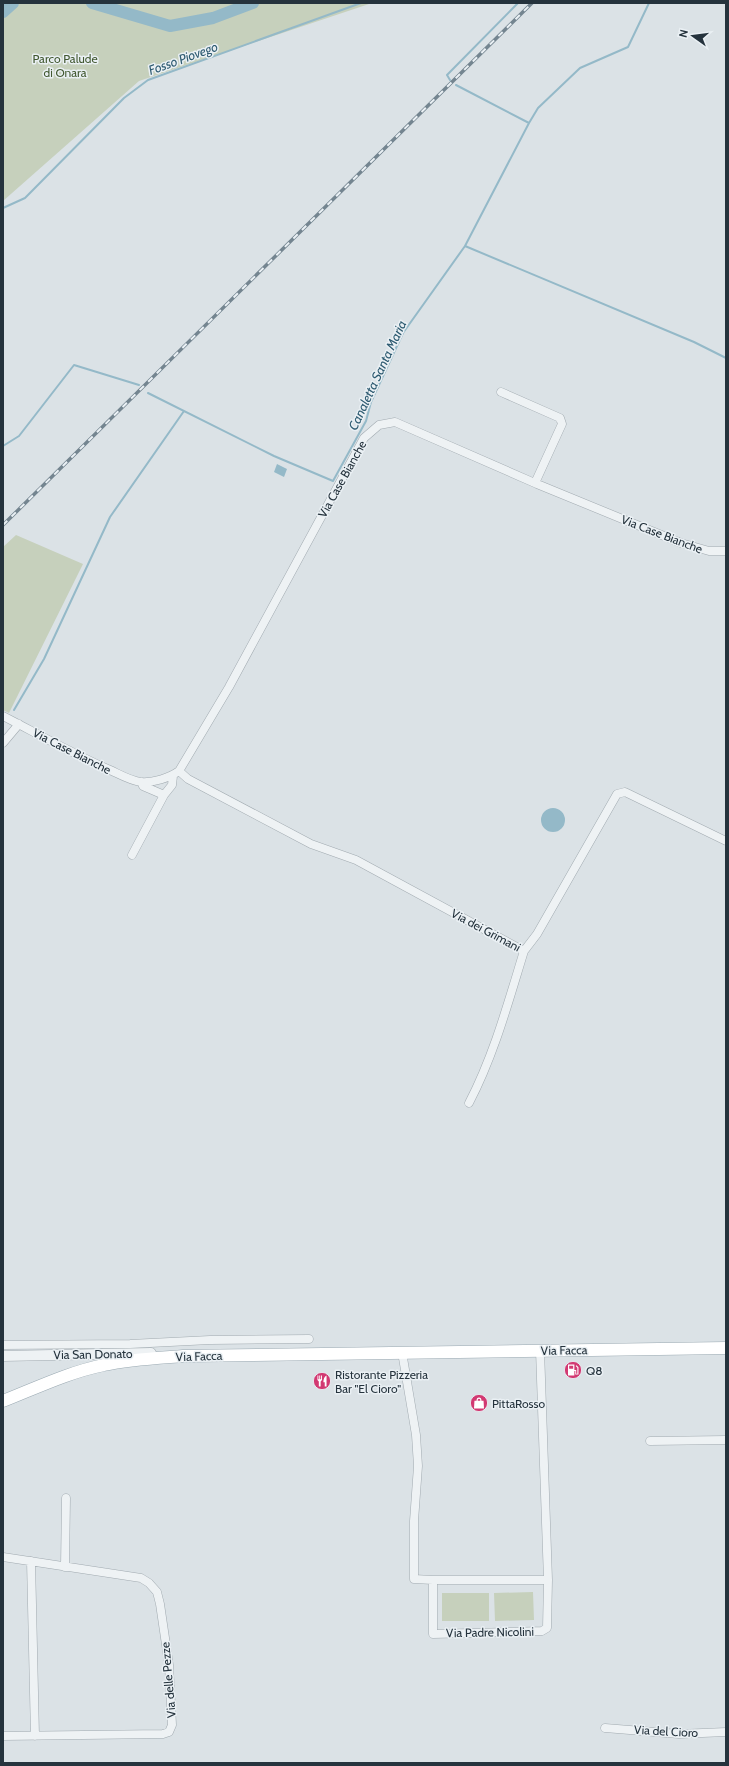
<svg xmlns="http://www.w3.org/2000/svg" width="729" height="1766" viewBox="0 0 729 1766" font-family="Cabin,sans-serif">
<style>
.green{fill:#c6d0bc}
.water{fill:#94b9c8}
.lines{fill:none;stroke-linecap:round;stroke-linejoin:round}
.stream{stroke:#94b9c8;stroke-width:2}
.river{stroke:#94b9c8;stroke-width:12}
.minor-casing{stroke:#a1aab0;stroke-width:9}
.tertiary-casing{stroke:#a1aab0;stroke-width:11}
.primary-casing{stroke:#9aa9b2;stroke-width:13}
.minor{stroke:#eef2f4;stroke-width:8}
.tertiary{stroke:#eef2f4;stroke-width:10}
.primary{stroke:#fff;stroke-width:12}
.rail-casing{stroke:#748590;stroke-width:3.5}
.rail{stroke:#eaf0f4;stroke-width:2;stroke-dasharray:6;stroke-linecap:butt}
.labels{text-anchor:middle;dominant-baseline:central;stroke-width:3;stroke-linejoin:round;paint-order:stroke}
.park-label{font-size:12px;fill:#425931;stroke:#eaf0f4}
.street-label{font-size:12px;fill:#25333d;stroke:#eaf0f4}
.poi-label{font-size:12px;fill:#25333d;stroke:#eaf0f4;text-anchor:start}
.water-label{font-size:13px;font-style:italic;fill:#2e5b71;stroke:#eaf0f4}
</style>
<rect width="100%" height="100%" fill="#dbe2e6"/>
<path class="green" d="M3,3H372L139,81L3,201Z
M16,535L83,564L9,713L3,710V547Z
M533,1592L534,1620L495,1621L494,1593Z
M442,1593H489V1621H442Z"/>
<path class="water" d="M277,464L287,469L284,477L274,472Z
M541 820a12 12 0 1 1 24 0a12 12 0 1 1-24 0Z"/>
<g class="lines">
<path class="stream" d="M450,80L447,75L518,3
M456,85L529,123L538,108L580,68L628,47L649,3
M3,208L25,198L124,98L148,80L361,3
M465,246L529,123
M148,393L274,456L333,481L366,421L371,402L403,333L465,246L694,342L726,358
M3,446L19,436L74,365L139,385
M14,710L44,659L110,517L184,411"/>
<path class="river" d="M92,3L170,26L213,18L253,3
M3,12L13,3"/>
<defs>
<path id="minor" d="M501,392L560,418L562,424L535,483
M3,716C38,734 73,754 110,770C119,774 131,781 141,782C153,783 169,778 179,771L229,687L364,438L379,425L395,422L537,484L681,543L709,551H726
M3,743L19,724
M179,771L188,779L311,844L356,860L524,951L537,934L617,794L625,792L726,841
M141,782L143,786L164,795L172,785L173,776
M132,855L164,795
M469,1103C494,1055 508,1003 524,951
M3,1345L130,1344L210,1340L309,1339
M540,1350L548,1580L547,1628L542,1631L433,1634V1580H548
M402,1352L416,1435L418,1466L414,1521V1579L433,1580
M650,1441L726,1440
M3,1557L141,1578L149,1583L157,1592L160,1604L169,1665L172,1725L169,1732L163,1734L3,1736
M31,1561L35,1736
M65,1567L66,1498
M605,1728L679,1734L726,1732"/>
<path id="tertiary" d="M3,1356L151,1353"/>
<path id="primary" d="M3,1401C36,1388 69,1372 104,1365C130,1359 156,1358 183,1356L726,1348"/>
</defs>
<use href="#minor" class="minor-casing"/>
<use href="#tertiary" class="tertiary-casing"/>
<use href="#primary" class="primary-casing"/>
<use href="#minor" class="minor"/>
<use href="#tertiary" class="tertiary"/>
<use href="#primary" class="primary"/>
<defs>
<path id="rail" d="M3,525L532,3"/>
</defs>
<use href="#rail" class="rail-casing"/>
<use href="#rail" class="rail"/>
</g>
<defs>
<symbol id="fuel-disc" viewBox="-11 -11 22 22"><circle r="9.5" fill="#d23972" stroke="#eaf0f4"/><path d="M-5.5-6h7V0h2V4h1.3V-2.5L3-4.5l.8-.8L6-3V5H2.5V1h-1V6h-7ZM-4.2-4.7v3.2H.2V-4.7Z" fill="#fff"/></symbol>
<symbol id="restaurant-disc" viewBox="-11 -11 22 22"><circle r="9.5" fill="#d23972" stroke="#eaf0f4"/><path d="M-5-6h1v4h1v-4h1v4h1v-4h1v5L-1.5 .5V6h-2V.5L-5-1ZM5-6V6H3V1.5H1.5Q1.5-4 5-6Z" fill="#fff"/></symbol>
<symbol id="shop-disc" viewBox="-11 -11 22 22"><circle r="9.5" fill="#d23972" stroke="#eaf0f4"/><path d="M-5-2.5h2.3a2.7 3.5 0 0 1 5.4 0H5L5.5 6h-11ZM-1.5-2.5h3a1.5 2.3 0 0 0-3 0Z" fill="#fff"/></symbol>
</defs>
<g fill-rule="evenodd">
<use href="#fuel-disc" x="563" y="1360" width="20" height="20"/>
<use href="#restaurant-disc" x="312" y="1371" width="20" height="20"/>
<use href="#shop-disc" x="469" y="1393" width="20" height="20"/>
</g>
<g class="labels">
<g class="park-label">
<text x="65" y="58">Parco Palude<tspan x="65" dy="14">di Onara</tspan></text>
</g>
<g class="street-label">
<text transform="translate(342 479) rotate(-61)">Via Case Bianche</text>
<text transform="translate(662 534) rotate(21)">Via Case Bianche</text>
<text transform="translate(72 751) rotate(27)">Via Case Bianche</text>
<text transform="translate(486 930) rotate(28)">Via dei Grimani</text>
<text transform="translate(564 1350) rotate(-1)">Via Facca</text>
<text transform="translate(93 1354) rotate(-1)">Via San Donato</text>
<text transform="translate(199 1356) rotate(-2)">Via Facca</text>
<text transform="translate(490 1632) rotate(-1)">Via Padre Nicolini</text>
<text transform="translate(168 1680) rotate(-95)">Via delle Pezze</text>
<text transform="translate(666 1731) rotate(3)">Via del Cioro</text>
</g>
<g class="poi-label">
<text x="586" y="1370">Q8</text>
<text x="335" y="1374">Ristorante Pizzeria<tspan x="335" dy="14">Bar "El Cioro"</tspan></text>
<text x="492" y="1403">PittaRosso</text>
</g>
<g class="water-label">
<text transform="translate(183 58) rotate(-20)">Fosso Piovego</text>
<text transform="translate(377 375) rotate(-65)">Canaletta Santa Maria</text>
</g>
</g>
<rect width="729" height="1766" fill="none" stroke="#25333d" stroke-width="8"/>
<g transform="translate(693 36) rotate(284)" stroke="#eaf0f4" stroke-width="3" paint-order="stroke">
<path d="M0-3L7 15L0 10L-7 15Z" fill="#25333d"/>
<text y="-6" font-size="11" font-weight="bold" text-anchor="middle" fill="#25333d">N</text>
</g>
</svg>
